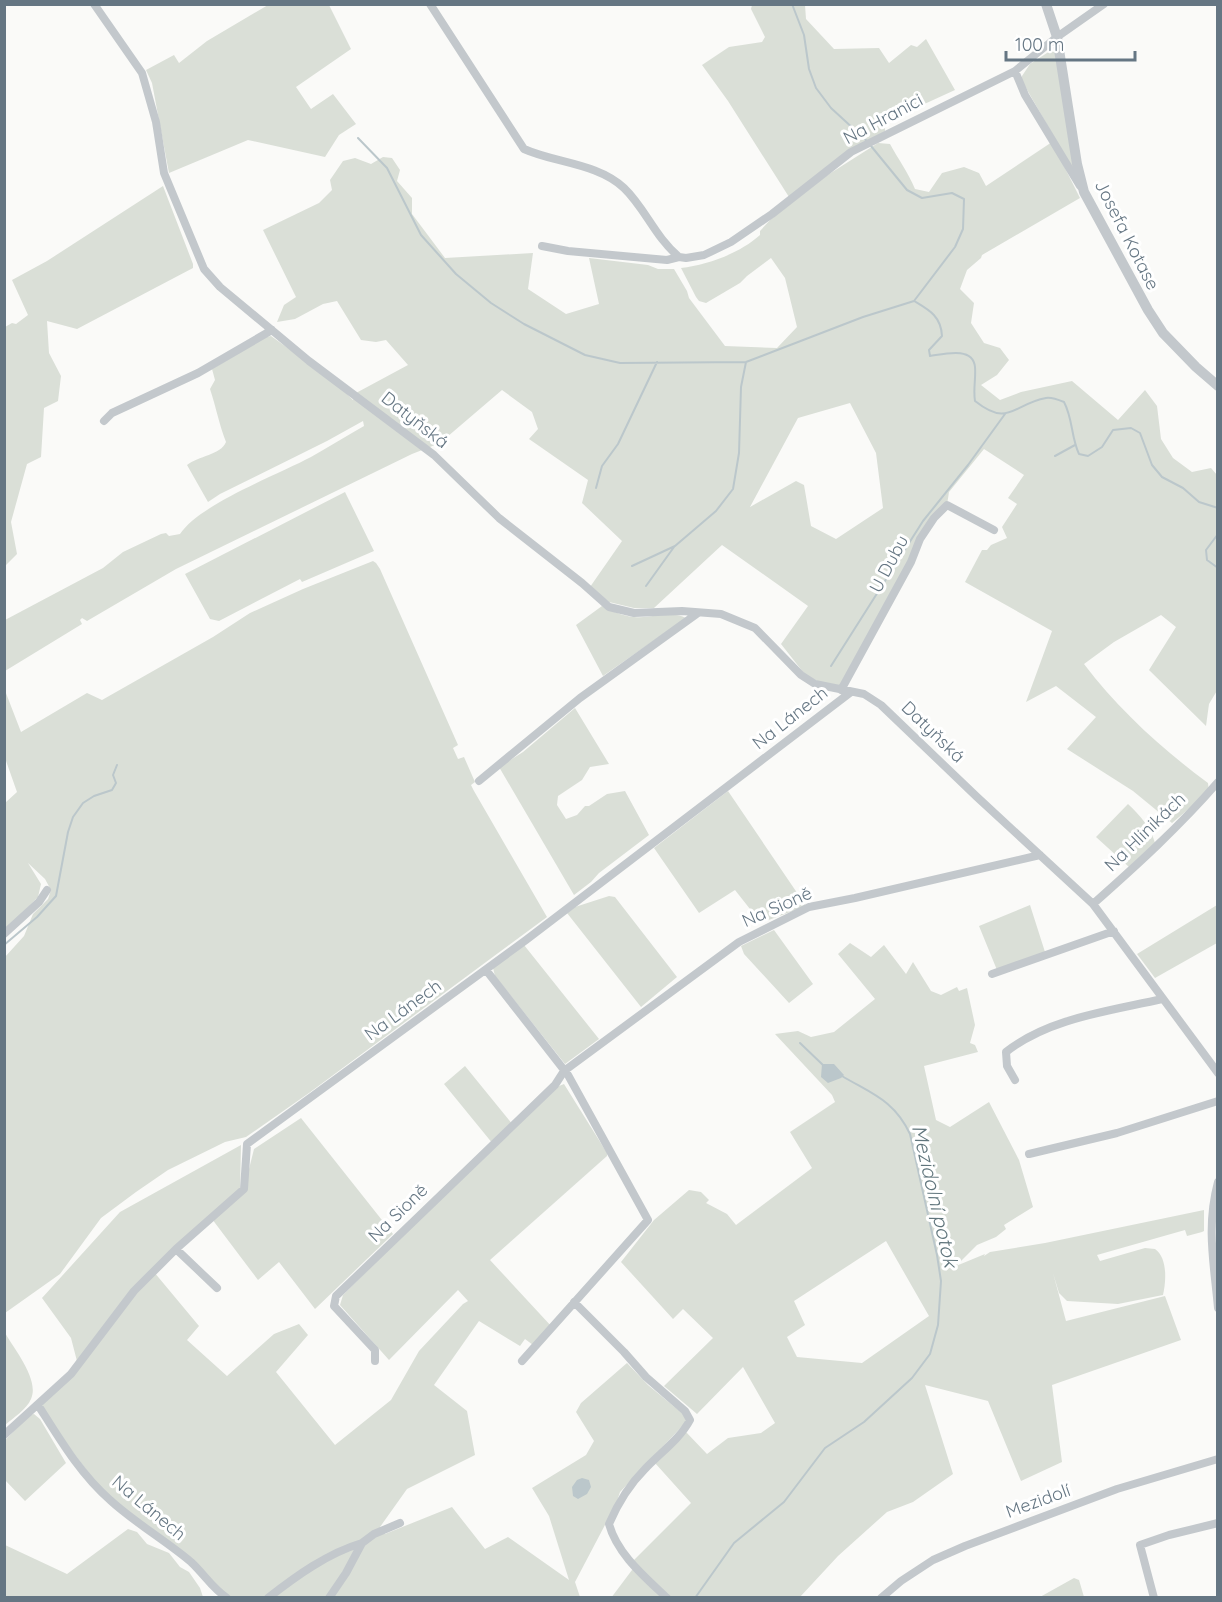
<svg xmlns="http://www.w3.org/2000/svg" width="1222" height="1602" viewBox="0 0 1222 1602" font-family="Quicksand,sans-serif">
<style>
.green{fill:#dadfd7;fill-rule:evenodd}
.water{fill:#bbc7cb}
.lines{fill:none;stroke-linecap:round;stroke-linejoin:round}
.stream{stroke:#bbc7cb;stroke-width:2}
.minor{stroke:#c3c8cc;stroke-width:8}
.tertiary{stroke:#c3c8cc;stroke-width:10}
.labels{text-anchor:middle;stroke-width:6;stroke-linejoin:round;paint-order:stroke}
.street-label{font-size:18px;fill:#657683;stroke:#fff}
.water-label{font-size:20px;font-style:italic;fill:#60757c;stroke:#fff}
</style>
<rect width="100%" height="100%" fill="#fafaf8"/>
<path class="green" d="M 268,5 L 329,5 L 351,49 L 296,87 L 311,109 L 333,94 L 356,124 L 339,135 L 325,157 L 248,140 L 169,173 L 152,83 L 146,70 L 174,55 L 179,63 L 207,41 Z
M 752,5 L 805,5 L 806,19 L 834,49 L 879,48 L 889,63 L 911,45 L 917,47 L 926,39 L 955,90 L 885,122 L 885,131 L 789,197 L 728,101 L 702,65 L 729,47 L 762,42 L 765,37 L 751,9 Z
M 1050,51 L 1055,52 L 1074,170 L 1069,163 L 1022,81 L 1022,76 L 1030,64 Z
M 1052,142 L 1080,198 L 982,255 L 981,258 L 967,270 L 960,289 L 974,303 L 971,323 L 984,343 L 1000,348 L 1009,360 L 997,375 L 981,385 L 1000,400 L 1021,392 L 1072,381 L 1118,420 L 1145,390 L 1157,406 L 1161,439 L 1173,458 L 1192,472 L 1211,468 L 1217,475 L 1218,689 L 1209,704 L 1206,726 L 1149,670 L 1176,627 L 1161,615 L 1114,642 L 1084,664 C 1119,710 1162,749 1208,783 L 1209,792 L 1172,823 L 1133,791 L 1067,749 L 1096,717 L 1056,686 L 1026,702 L 1052,631 L 965,582 L 982,550 L 987,550 L 991,545 L 1007,538 L 1002,527 L 1017,504 L 1008,498 L 1024,475 L 984,449 L 949,492 L 947,505 L 934,518 L 841,690 L 807,677 L 781,644 L 808,606 L 722,545 L 654,608 L 634,608 L 609,602 L 590,587 L 622,541 L 582,503 L 588,480 L 529,439 L 538,429 L 532,412 L 502,390 L 440,443 L 412,454 L 176,569 L 87,621 L 82,618 L 80,620 L 82,624 L 5,671 L 5,620 L 103,568 L 123,552 L 161,534 L 166,533 L 169,536 L 180,534 C 200,504 277,475 311,457 C 329,447 346,436 364,426 L 363,421 L 327,441 L 220,494 L 208,502 L 187,465 C 198,456 221,455 226,442 C 219,424 216,407 210,389 L 215,380 L 212,369 L 266,337 L 271,336 L 332,380 L 353,400 L 356,393 L 408,365 L 386,340 L 376,342 L 361,340 L 337,301 L 323,304 L 295,319 L 277,322 L 284,305 L 296,297 L 263,230 L 319,203 L 332,190 L 330,180 L 343,161 L 355,158 L 371,164 L 383,157 L 392,158 L 400,170 L 397,181 L 412,198 L 412,214 L 445,258 L 533,253 L 528,289 L 566,314 L 599,304 L 589,258 L 648,265 L 658,269 L 674,269 L 687,291 L 689,298 L 725,346 L 777,348 L 797,327 L 785,278 L 771,258 L 747,276 L 740,283 L 706,303 L 699,301 L 696,297 L 681,268 C 708,265 740,253 760,235 L 760,231 L 771,219 L 826,176 L 878,143 L 890,144 C 898,159 908,172 915,189 L 929,192 L 942,173 L 964,167 L 979,173 L 986,186 ZM 850,403 L 876,453 L 883,508 L 836,539 L 811,526 L 804,485 L 796,481 L 750,507 L 798,418 Z
M 163,186 L 193,264 L 193,268 L 77,329 L 47,321 L 49,353 L 61,376 L 58,401 L 44,408 L 41,457 L 27,464 L 11,522 L 17,554 L 5,566 L 5,327 L 12,323 L 16,324 L 28,315 L 12,280 L 47,261 Z
M 345,492 L 374,551 L 302,582 L 300,579 L 219,621 L 210,619 L 185,574 Z
M 373,561 L 376,563 L 380,569 L 458,745 L 453,748 L 458,759 L 464,757 L 475,782 L 471,785 L 474,791 L 547,917 L 309,1093 L 246,1137 L 225,1142 L 168,1170 L 136,1192 L 101,1218 L 60,1274 L 5,1313 L 5,957 L 24,936 L 33,914 L 48,899 L 51,890 L 45,879 L 28,863 L 41,884 L 38,897 L 5,931 L 5,803 L 17,792 L 5,758 L 4,688 L 21,732 L 87,693 L 102,700 L 213,637 L 250,613 L 303,589 Z
M 602,606 C 613,611 622,616 634,617 C 652,619 669,610 686,618 L 603,676 L 576,625 Z
M 575,708 L 609,764 L 590,767 L 582,780 L 558,796 L 557,805 L 566,819 L 577,815 L 585,806 L 589,806 L 607,794 L 625,791 L 649,835 L 599,873 L 591,882 L 574,895 L 499,767 L 523,752 Z
M 728,791 L 806,906 L 761,923 L 735,890 L 699,913 L 654,848 Z
M 1128,804 C 1140,815 1151,828 1155,843 L 1129,867 L 1096,837 Z
M 609,896 L 615,897 L 677,977 L 641,1007 L 567,913 L 575,907 Z
M 1030,905 L 1045,952 L 997,970 L 979,926 Z
M 1217,905 L 1217,943 L 1155,978 L 1137,954 Z
M 774,930 L 813,984 L 789,1003 L 744,954 L 741,946 Z
M 850,943 L 871,957 L 884,945 L 906,974 L 913,962 L 931,991 L 941,995 L 957,987 L 959,991 L 967,988 L 975,1025 L 970,1043 L 975,1045 L 978,1052 L 924,1066 L 936,1120 L 950,1127 L 989,1102 L 1019,1160 L 1033,1207 L 1004,1225 L 1006,1229 L 996,1237 L 977,1245 L 956,1266 L 985,1254 L 984,1256 L 990,1252 L 1045,1243 L 1204,1210 L 1204,1231 L 1202,1232 L 1187,1236 L 1185,1230 L 1097,1255 L 1100,1261 L 1145,1248 L 1155,1249 C 1168,1258 1166,1282 1163,1295 L 1118,1304 L 1067,1301 L 1059,1293 L 1053,1273 L 1066,1321 L 1165,1296 L 1181,1340 L 1052,1385 L 1062,1462 L 1021,1481 L 988,1401 L 925,1385 L 953,1474 L 913,1502 L 887,1512 L 838,1556 L 800,1597 L 611,1598 L 635,1566 L 632,1562 L 691,1503 L 655,1463 L 686,1432 L 707,1454 L 728,1438 L 761,1433 L 775,1423 L 743,1367 L 697,1414 L 664,1386 L 713,1338 L 683,1309 L 673,1319 L 621,1262 L 654,1220 L 689,1190 L 701,1192 L 709,1200 L 706,1203 L 727,1214 L 736,1225 L 812,1168 L 790,1132 L 835,1102 L 832,1095 L 775,1034 L 798,1031 L 811,1037 L 834,1032 L 875,999 L 838,954 ZM 886,1241 L 929,1316 L 862,1363 L 797,1357 L 787,1337 L 805,1325 L 794,1301 Z
M 524,945 L 599,1039 L 565,1064 L 495,976 L 493,968 Z
M 465,1066 L 513,1125 L 493,1144 L 444,1084 Z
M 564,1084 L 607,1153 L 607,1156 L 490,1260 L 552,1327 L 533,1345 L 525,1339 L 520,1346 L 479,1321 L 434,1385 L 467,1411 L 475,1455 L 407,1489 L 380,1527 L 385,1534 L 452,1507 L 485,1549 L 508,1537 L 569,1580 L 549,1516 L 532,1488 L 586,1455 L 594,1441 L 576,1412 L 581,1403 L 627,1363 L 648,1385 L 683,1414 L 687,1421 L 620,1492 L 616,1504 L 575,1582 L 580,1597 L 227,1598 L 191,1563 L 108,1499 L 38,1405 L 78,1365 L 71,1338 L 42,1298 L 120,1212 L 241,1145 L 240,1192 L 244,1189 L 254,1149 L 301,1118 L 393,1234 L 315,1309 L 279,1262 L 258,1280 L 212,1219 L 154,1272 L 199,1326 L 187,1340 L 227,1376 L 274,1334 L 299,1324 L 308,1335 L 276,1372 L 335,1445 L 391,1400 L 419,1351 L 463,1304 L 468,1301 L 458,1290 L 389,1360 L 340,1305 L 343,1295 L 453,1186 L 559,1086 Z
M 4,1331 C 13,1348 40,1379 31,1399 C 27,1409 13,1418 5,1425 Z
M 34,1414 L 40,1419 L 66,1463 L 25,1501 L 5,1480 L 5,1440 L 30,1415 Z
M 128,1529 L 137,1532 L 147,1544 L 169,1553 L 180,1567 L 189,1572 L 200,1588 L 203,1597 L 5,1597 L 5,1545 L 67,1574 Z
M 1074,1578 L 1079,1580 L 1084,1597 L 1040,1597 Z"/>
<path class="water" d="M 822,1064 L 834,1064 L 844,1075 L 841,1078 L 828,1083 L 821,1077 Z
M 582,1478 L 589,1480 L 591,1487 L 587,1494 L 578,1499 L 573,1496 L 572,1487 L 577,1480 Z"/>
<g class="lines">
<path class="stream" d="M 792,4 L 804,35 L 809,69 L 816,88 L 831,108 L 868,142
M 358,138 L 387,168 L 421,235 L 456,274 L 491,303 L 524,324 L 585,355 L 620,363 L 746,362 L 863,317 L 914,301
M 871,146 L 907,190 L 922,198 L 952,193 L 964,199 L 963,229 L 955,247 L 914,301 C 929,310 941,316 942,336 L 929,350 L 930,356 C 944,354 973,346 975,367 C 976,379 973,389 975,401 C 1009,428 1013,404 1046,398 C 1051,397 1059,400 1064,402 C 1073,419 1071,437 1079,454 L 1088,456 L 1102,447 L 1113,430 L 1131,428 L 1140,433 L 1152,465 L 1162,477 L 1183,488 L 1199,502 L 1218,508
M 1055,456 L 1075,445
M 596,488 L 602,466 L 618,444 L 657,362
M 1218,534 L 1206,550 L 1207,560 L 1218,568
M 632,566 L 675,546 L 716,511 L 733,489 L 739,453 L 741,387 L 746,362
M 646,586 L 674,547
M 831,666 L 923,521 L 968,465 L 1005,414
M 4,945 L 37,917 L 56,896 L 68,832 L 73,817 L 83,803 L 94,796 L 112,790 L 116,783 L 113,775 L 117,765
M 800,1043 L 824,1066
M 695,1598 L 734,1543 L 784,1502 L 825,1448 L 864,1422 L 912,1378 L 930,1354 L 938,1325 L 941,1281 L 937,1255 L 910,1134 C 894,1100 872,1094 842,1076"/>
<path class="minor" d="M 94,4 L 142,73 L 156,122 L 164,173 L 204,269 L 220,287 L 309,361 L 434,455 L 499,518 L 582,583 L 609,607 L 634,613 L 682,611 L 721,614 L 755,628 L 801,675 L 815,684 L 864,694 L 881,705 L 977,797 L 1093,904 L 1218,1073
M 430,4 L 524,149 C 555,163 597,163 624,188 C 645,208 655,237 679,257
M 1015,71 L 1025,95 L 1080,186
M 542,246 L 568,251 L 667,260 L 679,257 L 686,258 L 704,255 L 731,242 L 772,214 L 851,152 L 1015,71 L 1057,37 L 1104,4
M 104,421 L 112,413 L 198,373 L 272,330
M 841,690 L 911,562 L 920,539 L 934,518 L 947,505 L 994,530
M 479,781 L 580,698 L 698,613
M 1093,904 C 1136,866 1180,826 1218,782
M 4,934 L 39,902 L 47,890
M 486,970 L 568,1075 L 648,1220 L 522,1361
M 992,974 L 1114,931
M 1015,1080 L 1007,1066 L 1006,1052 C 1049,1018 1110,1011 1162,999
M 1029,1154 L 1117,1133 L 1218,1101
M 1218,1182 C 1206,1227 1214,1263 1218,1308
M 176,1249 L 217,1288
M 574,1302 L 624,1352 L 646,1377 L 685,1411 L 690,1420 C 680,1439 660,1453 645,1469 C 629,1485 618,1503 609,1524 C 617,1554 645,1577 667,1598
M 375,1361 L 375,1350 L 334,1306 L 336,1296 L 555,1085 L 564,1071 L 739,942 L 809,907 L 855,898 L 1040,855
M 38,1405 C 59,1438 80,1474 110,1500 C 135,1523 165,1540 191,1562 C 204,1574 212,1588 227,1598
M 4,1435 L 71,1374 L 134,1291 L 176,1249 L 244,1189 L 247,1144 L 526,940 L 851,692
M 268,1598 C 296,1576 328,1553 362,1543
M 329,1598 L 346,1573 L 362,1543 L 374,1534 L 400,1523
M 881,1598 L 901,1581 L 933,1560 L 965,1546 L 1117,1489 L 1218,1459
M 1154,1598 L 1140,1545 L 1169,1535 L 1218,1523"/>
<path class="tertiary" d="M 1046,4 L 1057,37 L 1077,164 L 1084,192 L 1148,310 L 1163,333 L 1196,367 L 1218,386"/>
</g>
<g class="labels">
<g class="street-label">
<text transform="translate(883 119) rotate(-28)" y="6">Na Hranici</text>
<text transform="translate(1127 235) rotate(63)" y="6">Josefa Kotase</text>
<text transform="translate(415 420) rotate(38)" y="6">Datyňská</text>
<text transform="translate(889 564) rotate(-62)" y="6">U Dubu</text>
<text transform="translate(790 718) rotate(-38)" y="6">Na Lánech</text>
<text transform="translate(933 732) rotate(44)" y="6">Datyňská</text>
<text transform="translate(1145 832) rotate(-44)" y="6">Na Hlinikách</text>
<text transform="translate(777 907) rotate(-24)" y="6">Na Sioně</text>
<text transform="translate(403 1010) rotate(-36)" y="6">Na Lánech</text>
<text transform="translate(398 1213) rotate(-44)" y="6">Na Sioně</text>
<text transform="translate(1038 1501) rotate(-20)" y="6">Mezidolí</text>
<text transform="translate(149 1508) rotate(40)" y="6">Na Lánech</text>
</g>
<g class="water-label">
<text transform="translate(935 1196) rotate(77)" y="7">Mezidolní potok</text>
</g>
</g>
<rect width="1222" height="1602" fill="none" stroke="#657683" stroke-width="12"/>
<path d="M1006 51v9h129v-9" fill="none" stroke="#657683" stroke-width="3"/>
<text x="1015" y="51" font-size="18" fill="#657683" stroke="#ffffff" stroke-width="4.5" paint-order="stroke">100 m</text>
</svg>
